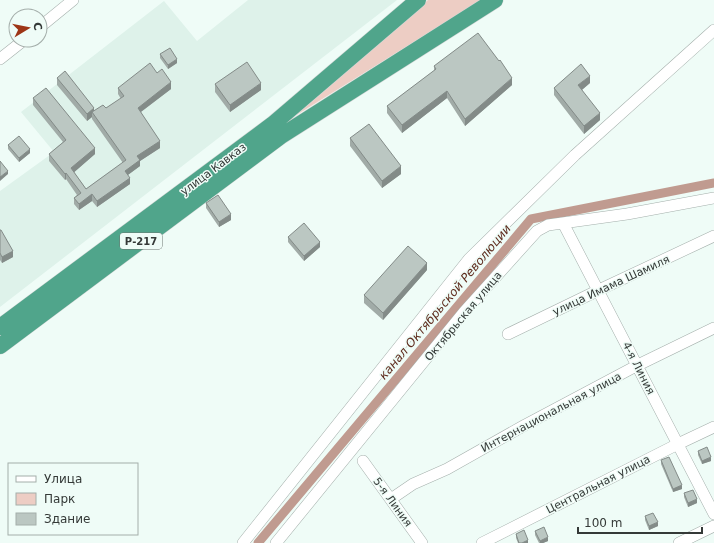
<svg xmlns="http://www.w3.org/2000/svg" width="714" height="543" viewBox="0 0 714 543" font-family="'DejaVu Sans',sans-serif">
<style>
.built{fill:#def2ea}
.green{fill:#edcdc4}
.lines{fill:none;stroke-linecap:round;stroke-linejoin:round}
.canal{stroke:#c09b90;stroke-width:9}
.minor-casing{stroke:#a4afab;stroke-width:12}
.highway-casing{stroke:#d6d7d7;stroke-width:17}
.minor{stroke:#fff;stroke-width:11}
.highway{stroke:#50a58b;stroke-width:16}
.wall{fill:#a1aba7}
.shaded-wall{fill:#838b88}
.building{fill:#bbc7c2;stroke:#838b88}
.labels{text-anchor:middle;stroke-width:3;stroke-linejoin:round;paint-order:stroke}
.shield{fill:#effcf7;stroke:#6c7471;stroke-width:1}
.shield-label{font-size:10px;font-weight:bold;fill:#343937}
.street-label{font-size:11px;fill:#343937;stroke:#effcf7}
.water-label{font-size:12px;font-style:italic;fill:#5e2b1d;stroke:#effcf7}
</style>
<rect width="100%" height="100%" fill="#effcf7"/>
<path class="built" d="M 248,0 L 397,0 L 0,307 L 0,191 L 54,152 L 21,112 L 164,1 L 197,41 Z"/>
<path class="green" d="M 428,0 L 481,0 L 295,116 Z"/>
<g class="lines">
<path class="canal" d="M 258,543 L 531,219 L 714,183"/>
<g class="minor-casing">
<path id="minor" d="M 40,27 L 73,0
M 0,59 L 24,40
M 563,223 L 714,514
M 508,334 L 599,290 L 714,236
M 363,461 L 422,543
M 391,499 L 413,484 L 447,469 L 525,425 L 638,365 L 714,328
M 243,543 L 469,259 L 575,155 L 714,30
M 276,543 L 464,312 L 537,231 L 548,225 L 627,214 L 714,198
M 482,543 L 678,444 L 714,427
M 679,543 L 714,526"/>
</g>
<g class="highway-casing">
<path id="highway" d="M 0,327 L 273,124 L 418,0
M 0,346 L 281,136 L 495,0"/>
</g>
<use href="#minor" class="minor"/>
<use href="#highway" class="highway"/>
</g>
<path class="wall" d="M 160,54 L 177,63 L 168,69 L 160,58 Z
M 434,66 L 512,85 L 465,126 L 447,98 L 402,133 L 387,113 L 387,106 L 434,71 Z
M 157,73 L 171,89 L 141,112 L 160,148 L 140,161 L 140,166 L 128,175 L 130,184 L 97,207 L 92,201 L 79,210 L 74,204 L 74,198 L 77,195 L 66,179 L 65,180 L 49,161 L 49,154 L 63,142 L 33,105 L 33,98 L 95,154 L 74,172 L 86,189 L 123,163 L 92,119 L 92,117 L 87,121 L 57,85 L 57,78 L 94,111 L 106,108 L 121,99 L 118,94 L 118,88 Z
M 590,83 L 582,90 L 600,120 L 584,134 L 554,95 L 554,88 Z
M 215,84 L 261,90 L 230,112 L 215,92 Z
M 350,138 L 401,174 L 382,188 L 350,146 Z
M 8,145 L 30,153 L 19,162 L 8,149 Z
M 206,203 L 231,220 L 219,227 L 206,208 Z
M 0,230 L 13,257 L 2,263 L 0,260 Z
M 288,237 L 320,247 L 304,261 L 288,242 Z
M 427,270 L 383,320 L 364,303 L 364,295 Z
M 698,451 L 711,461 L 702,464 L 698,455 Z
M 661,460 L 682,489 L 673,492 L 661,464 Z
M 684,493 L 697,503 L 688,507 L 684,497 Z
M 645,516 L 658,526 L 649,530 L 645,520 Z
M 535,531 L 548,541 L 543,543 L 539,543 L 535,535 Z
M 516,534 L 528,543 L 518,543 L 516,538 Z"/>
<path class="shaded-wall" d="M 177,59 L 177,63 L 168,69 L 168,65 Z
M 590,76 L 590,83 L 578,93 L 578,85 Z
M 512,78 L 512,85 L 465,126 L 465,119 Z
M 171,82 L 171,89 L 138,114 L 138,108 Z
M 261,83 L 261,90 L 230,112 L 230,105 Z
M 447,91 L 447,98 L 402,133 L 402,125 Z
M 94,108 L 94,115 L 92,112 L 92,117 L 87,121 L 87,114 Z
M 600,113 L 600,120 L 584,134 L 584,126 Z
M 160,141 L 160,148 L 140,161 L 140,166 L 125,177 L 125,171 L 137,156 Z
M 95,148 L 95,154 L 71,175 L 71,168 Z
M 30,149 L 30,153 L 19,162 L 19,158 Z
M 401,166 L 401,174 L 382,188 L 382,181 Z
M 8,171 L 8,174 L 0,181 L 0,177 Z
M 66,173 L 66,179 L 65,180 L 65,174 Z
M 130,178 L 130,184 L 97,207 L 97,201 Z
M 92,194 L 92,201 L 79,210 L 79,204 Z
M 231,214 L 231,220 L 219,227 L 219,222 Z
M 320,242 L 320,247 L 304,261 L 304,256 Z
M 13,251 L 13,257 L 2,263 L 2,257 Z
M 427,263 L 427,270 L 383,320 L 383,313 Z
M 711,457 L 711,461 L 702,464 L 702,461 Z
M 682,485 L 682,489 L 673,492 L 673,489 Z
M 697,499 L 697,503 L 688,507 L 688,503 Z
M 658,522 L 658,526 L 649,530 L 649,526 Z
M 548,537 L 548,541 L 543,543 L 540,543 L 540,541 Z
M 528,540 L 528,543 L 522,543 Z"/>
<path class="building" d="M 478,33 L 499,61 L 500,60 L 512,78 L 465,119 L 447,91 L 402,125 L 387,106 L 436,69 L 434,66 Z
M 170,48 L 177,59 L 168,65 L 160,54 Z
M 247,62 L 261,83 L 230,105 L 215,84 Z
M 150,63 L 157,73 L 162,69 L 171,82 L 138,108 L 160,141 L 137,156 L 140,160 L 125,171 L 130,178 L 97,201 L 92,194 L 79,204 L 74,198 L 81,193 L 66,173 L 65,174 L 49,154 L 66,140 L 33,98 L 46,88 L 95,148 L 71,168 L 86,189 L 126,160 L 92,112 L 103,105 L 106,108 L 124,96 L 118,88 Z
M 581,64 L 590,76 L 578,85 L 600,113 L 584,126 L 554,88 Z
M 65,71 L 94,108 L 87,114 L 57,78 Z
M 369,124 L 401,166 L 382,181 L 350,138 Z
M 19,136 L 30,149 L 19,158 L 8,145 Z
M 0,161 L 8,171 L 0,177 Z
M 218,195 L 231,214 L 219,222 L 206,203 Z
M 304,223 L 320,242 L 304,256 L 288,237 Z
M 0,230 L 1,230 L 13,251 L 2,257 L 0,253 Z
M 408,246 L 427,263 L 383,313 L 364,295 Z
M 707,447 L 711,457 L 702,461 L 698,451 Z
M 669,457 L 682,485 L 673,489 L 661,460 Z
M 693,490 L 697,499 L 688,503 L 684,493 Z
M 653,513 L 658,522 L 649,526 L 645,516 Z
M 544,527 L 548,537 L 540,541 L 535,531 Z
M 524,530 L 528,540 L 522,543 L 519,543 L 516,534 Z"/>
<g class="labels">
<rect class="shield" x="120" y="233" width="42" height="16" rx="3"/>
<g class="shield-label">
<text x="141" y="245">Р-217</text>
</g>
<g class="street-label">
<text transform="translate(213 169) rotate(-37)" y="4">улица Кавказ</text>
<text transform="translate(611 285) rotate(-25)" y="4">улица Имама Шамиля</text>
<text transform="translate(463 316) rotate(-50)" y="4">Октябрьская улица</text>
<text transform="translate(639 368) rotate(63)" y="4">4-я Линия</text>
<text transform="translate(551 412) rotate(-28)" y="4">Интернациональная улица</text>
<text transform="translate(598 484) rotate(-27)" y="4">Центральная улица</text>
<text transform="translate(393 502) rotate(54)" y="4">5-я Линия</text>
</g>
<g class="water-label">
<text transform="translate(445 302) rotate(-50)" y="4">канал Октябрьской Революции</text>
</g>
</g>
<rect x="8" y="463" width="130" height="72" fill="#effcf7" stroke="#a4aeaa"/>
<rect x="16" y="476" width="20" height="6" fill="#ffffff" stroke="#a4aeaa"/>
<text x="44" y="483" font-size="12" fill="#343937">Улица</text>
<rect x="16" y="493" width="20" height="12" fill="#edcdc4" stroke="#a4aeaa"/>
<text x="44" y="503" font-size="12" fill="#343937">Парк</text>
<rect x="16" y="513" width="20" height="12" fill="#bbc7c2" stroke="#a4aeaa"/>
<text x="44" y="523" font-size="12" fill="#343937">Здание</text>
<g transform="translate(28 28) rotate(80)"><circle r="19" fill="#effcf7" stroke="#a4aeaa"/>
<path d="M0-3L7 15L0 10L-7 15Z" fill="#9d3516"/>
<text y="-6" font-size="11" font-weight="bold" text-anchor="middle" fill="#343937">С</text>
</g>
<path d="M578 527v6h124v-6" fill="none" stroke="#343937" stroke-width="2"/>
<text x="584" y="527" font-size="12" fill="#343937" stroke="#effcf7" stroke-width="3" paint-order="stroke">100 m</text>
</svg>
